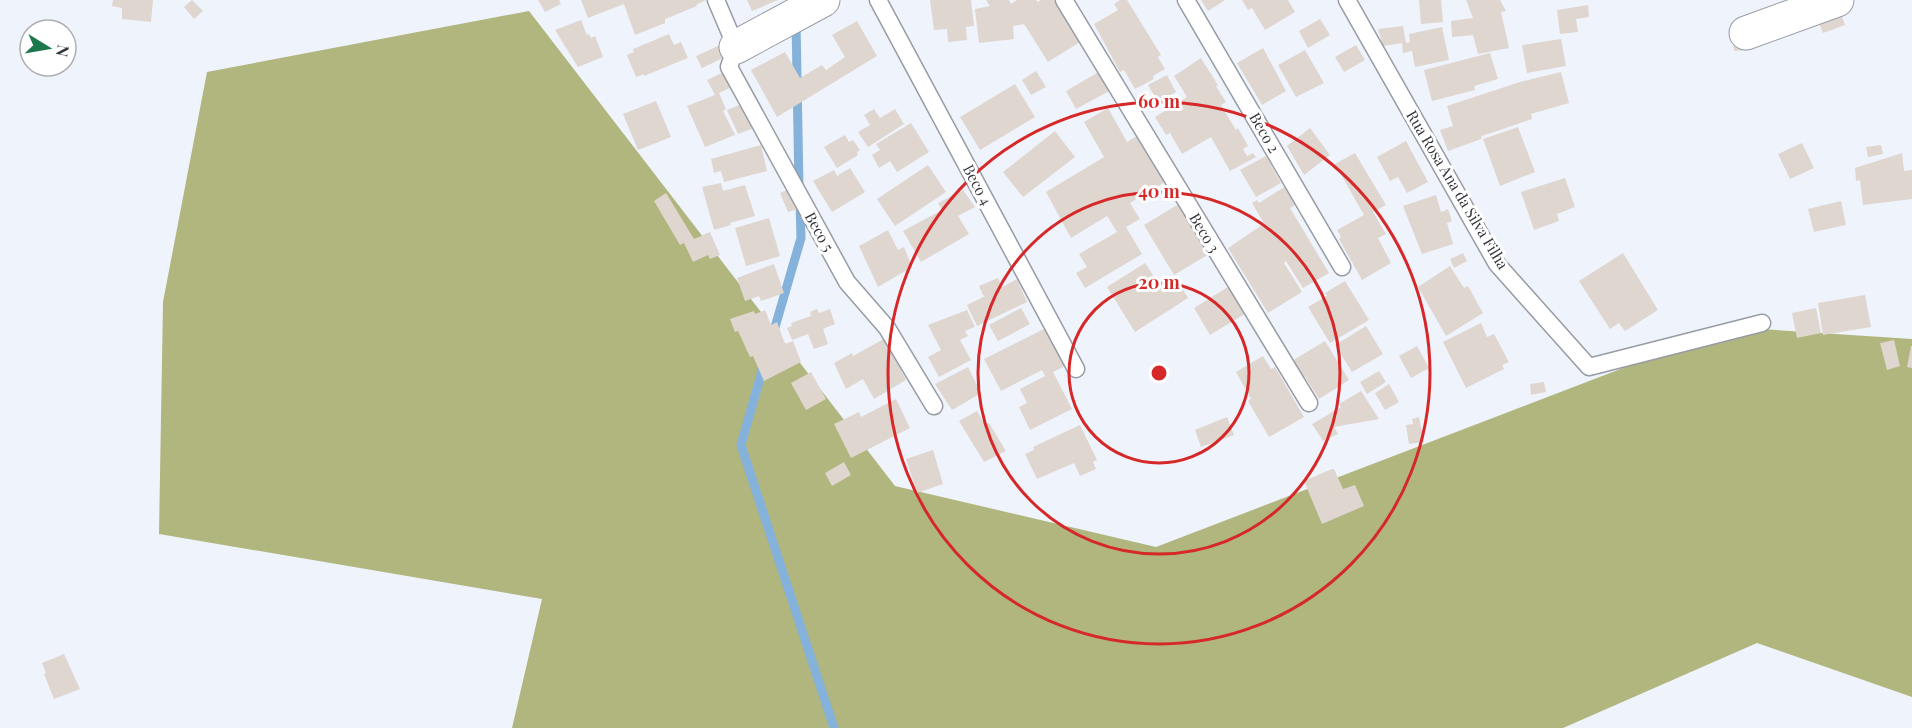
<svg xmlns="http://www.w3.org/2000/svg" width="1912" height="728" viewBox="0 0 1912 728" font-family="'Playfair Display',serif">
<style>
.forest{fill:#b0b67e}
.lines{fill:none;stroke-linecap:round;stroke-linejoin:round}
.stream{stroke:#85b2db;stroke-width:9}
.building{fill:#dfd6d0}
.service-casing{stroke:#979ca4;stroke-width:19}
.minor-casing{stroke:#979ca4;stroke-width:35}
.service{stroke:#fff;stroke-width:16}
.minor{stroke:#fff;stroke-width:33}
.ring{fill:none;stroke:#d62828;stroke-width:3}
.labels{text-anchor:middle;stroke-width:6;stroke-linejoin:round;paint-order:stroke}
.street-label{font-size:15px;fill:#333539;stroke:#fff}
.centre{fill:#d62828;stroke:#fff;stroke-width:3}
.ring-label{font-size:18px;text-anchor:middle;font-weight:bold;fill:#d62828;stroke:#fff;stroke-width:6;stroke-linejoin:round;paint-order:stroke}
</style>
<rect width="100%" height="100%" fill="#eff3fc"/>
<path class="forest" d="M 529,11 L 895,486 L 1156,547 L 1730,327 L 1912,339 L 1912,697 L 1757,643 L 1563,728 L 512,728 L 542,599 L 159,534 L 163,302 L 207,72 Z"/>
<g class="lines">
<path class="stream" d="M 796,21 L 799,188
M 773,334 L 801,238 L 800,201
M 764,364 L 741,445 L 834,728"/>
</g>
<path class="building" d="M 113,0 L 153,0 L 151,22 L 122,19 L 122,8 L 112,6 Z
M 192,0 L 203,11 L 194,19 L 184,7 Z
M 538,0 L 559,0 L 561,4 L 545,12 Z
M 581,0 L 706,0 L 696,5 L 697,6 L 665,19 L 665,23 L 635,35 L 624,4 L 588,18 Z
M 747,0 L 778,0 L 752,11 Z
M 930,0 L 971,0 L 974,26 L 966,27 L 967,40 L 948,42 L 947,29 L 934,30 Z
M 986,0 L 1009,0 L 1011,4 L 1017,0 L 1036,0 L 1038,2 L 1041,0 L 1054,0 L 1080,42 L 1048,62 L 1024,24 L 1013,26 L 1014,39 L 979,43 L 975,9 L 990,6 Z
M 1120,0 L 1127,0 L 1161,55 L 1158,57 L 1165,69 L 1153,76 L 1154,79 L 1135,89 L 1124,70 L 1120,72 L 1094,24 L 1118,10 L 1114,4 Z
M 1201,0 L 1225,0 L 1208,11 Z
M 1242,0 L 1288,0 L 1295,12 L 1265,30 L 1252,8 L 1248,10 Z
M 1419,0 L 1441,0 L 1443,22 L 1421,24 Z
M 1466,0 L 1500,0 L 1506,11 L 1501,12 L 1509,48 L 1478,54 L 1473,35 L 1452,37 L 1451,21 L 1473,18 Z
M 1588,5 L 1589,17 L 1576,19 L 1578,32 L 1560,34 L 1557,10 Z
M 1840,12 L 1845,25 L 1823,33 L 1818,20 Z
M 1320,19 L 1330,35 L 1308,48 L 1299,31 Z
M 581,20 L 587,35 L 589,34 L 591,38 L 595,36 L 603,57 L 578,67 L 555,30 Z
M 857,21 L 877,56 L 777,117 L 751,70 L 785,52 L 800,78 L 822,65 L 826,70 L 845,57 L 832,35 Z
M 1403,26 L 1406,43 L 1410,42 L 1409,34 L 1442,27 L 1449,60 L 1415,67 L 1412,51 L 1403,53 L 1402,43 L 1383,46 L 1378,29 Z
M 669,34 L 674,45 L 681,42 L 688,58 L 644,76 L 644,74 L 636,77 L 627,55 L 634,52 L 633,49 Z
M 1748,35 L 1749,50 L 1734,51 L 1733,36 Z
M 1561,39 L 1566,66 L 1527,73 L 1522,45 Z
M 720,45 L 725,57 L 702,68 L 696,56 Z
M 1356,45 L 1365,60 L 1344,72 L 1335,57 Z
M 1263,48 L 1286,91 L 1262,105 L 1237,63 Z
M 1305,50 L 1324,83 L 1296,97 L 1278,65 Z
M 1490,53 L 1498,79 L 1474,86 L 1475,90 L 1432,101 L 1424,70 Z
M 1201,58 L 1218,85 L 1216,86 L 1226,102 L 1221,105 L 1236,130 L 1238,128 L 1248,146 L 1243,149 L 1247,156 L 1253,153 L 1256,157 L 1230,171 L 1211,137 L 1182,154 L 1170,133 L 1166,135 L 1155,117 L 1187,97 L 1174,76 Z
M 1102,70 L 1113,89 L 1076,109 L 1066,91 Z
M 1036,71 L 1046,87 L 1031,95 L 1022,80 Z
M 724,72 L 732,87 L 719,93 L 726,109 L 723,111 L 735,135 L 705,147 L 687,106 L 715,95 L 707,80 Z
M 1561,72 L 1569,103 L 1531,114 L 1532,119 L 1482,136 L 1481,139 L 1448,151 L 1440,130 L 1453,126 L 1447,106 L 1520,82 Z
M 1167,75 L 1176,92 L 1158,102 L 1148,85 Z
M 1015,84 L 1035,117 L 980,150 L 960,117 Z
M 656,101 L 671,137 L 638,150 L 623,114 Z
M 745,103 L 757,127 L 738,134 L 727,110 Z
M 1108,108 L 1127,142 L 1137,136 L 1165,182 L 1130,203 L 1140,219 L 1126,227 L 1142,254 L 1085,288 L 1076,273 L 1087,267 L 1079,254 L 1117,232 L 1107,216 L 1071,238 L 1046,192 L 1104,157 L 1084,122 Z
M 874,109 L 880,118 L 895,109 L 904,124 L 868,147 L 858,132 L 870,125 L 864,115 Z
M 911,123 L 929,152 L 897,172 L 890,161 L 879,168 L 872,155 L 880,150 L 876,144 Z
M 1518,127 L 1535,172 L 1500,186 L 1483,139 Z
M 1310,128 L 1330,155 L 1304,175 L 1287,146 Z
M 1055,131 L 1075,157 L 1023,197 L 1003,172 Z
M 845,135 L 849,142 L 853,140 L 860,150 L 857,152 L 858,155 L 837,168 L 824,147 Z
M 1406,141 L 1428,182 L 1407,193 L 1398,177 L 1390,181 L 1377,157 Z
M 1802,143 L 1814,168 L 1790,179 L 1778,154 Z
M 761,145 L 767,171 L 724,182 L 721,171 L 714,173 L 711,159 Z
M 1881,145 L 1883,154 L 1868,157 L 1866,147 Z
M 1355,153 L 1386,205 L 1373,212 L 1386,234 L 1378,238 L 1391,263 L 1362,280 L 1339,239 L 1341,237 L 1337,230 L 1364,215 L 1335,164 Z
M 1902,153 L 1904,171 L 1912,170 L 1912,199 L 1863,205 L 1860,180 L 1856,181 L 1855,168 Z
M 1266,156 L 1281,183 L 1256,197 L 1240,170 Z
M 928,165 L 946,192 L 895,226 L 877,199 Z
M 850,168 L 865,192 L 832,212 L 813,181 L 834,170 L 837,176 Z
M 1565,178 L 1575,207 L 1557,214 L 1559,221 L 1534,230 L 1521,192 Z
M 721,183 L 723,191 L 745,185 L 755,216 L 730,223 L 731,225 L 714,230 L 702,187 Z
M 1286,186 L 1297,204 L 1290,208 L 1329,273 L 1303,288 L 1286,261 L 1284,263 L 1302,292 L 1268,313 L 1228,248 L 1262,225 L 1264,228 L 1266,227 L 1252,203 L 1257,200 L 1259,203 Z
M 793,188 L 802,208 L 788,212 L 780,193 Z
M 963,190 L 975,207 L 958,216 L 969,234 L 921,262 L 903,231 L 942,210 L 938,203 Z
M 666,193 L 694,239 L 710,232 L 720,255 L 710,259 L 708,255 L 693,262 L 684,243 L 680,245 L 654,201 Z
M 1436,195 L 1441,212 L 1448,209 L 1452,221 L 1447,223 L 1453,244 L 1422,254 L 1403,206 Z
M 1841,201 L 1846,225 L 1814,232 L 1808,209 Z
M 1182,202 L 1191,224 L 1209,254 L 1174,275 L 1144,225 Z
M 769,218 L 780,256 L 746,266 L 735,228 Z
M 888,230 L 898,250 L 904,247 L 912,267 L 878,287 L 859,246 Z
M 1463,253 L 1467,261 L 1454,268 L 1450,259 Z
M 1623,253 L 1658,310 L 1625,331 L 1619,323 L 1610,329 L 1579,281 Z
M 1145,263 L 1160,286 L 1175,277 L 1188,298 L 1135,332 L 1107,287 Z
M 774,264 L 784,293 L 761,301 L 759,296 L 745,301 L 737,278 Z
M 1450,266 L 1464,288 L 1468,286 L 1483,313 L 1446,336 L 1418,287 Z
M 998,278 L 1002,287 L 1017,279 L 1027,302 L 977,326 L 967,305 L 985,296 L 983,295 L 979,286 Z
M 1345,281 L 1369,320 L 1330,343 L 1308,307 L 1327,296 L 1325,293 Z
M 1231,285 L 1248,312 L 1210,335 L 1194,308 Z
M 1865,295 L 1871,327 L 1823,335 L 1818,303 Z
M 1021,308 L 1030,324 L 998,341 L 989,325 Z
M 1816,308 L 1821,333 L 1797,338 L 1792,313 Z
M 817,309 L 819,313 L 830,309 L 835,324 L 823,329 L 828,344 L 814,349 L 808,334 L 792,340 L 787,328 L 792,326 L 791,323 L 811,316 L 810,312 Z
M 765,310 L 771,325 L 777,322 L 785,344 L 793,341 L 801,362 L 764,381 L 753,356 L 750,357 L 738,331 L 735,332 L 730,319 L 754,311 L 755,314 Z
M 967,310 L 975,327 L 965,331 L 968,336 L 960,340 L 971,360 L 939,377 L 928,357 L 941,350 L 928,325 Z
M 1481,323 L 1487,337 L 1494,334 L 1509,362 L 1502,365 L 1504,369 L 1466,388 L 1443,342 Z
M 1366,326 L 1383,354 L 1352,372 L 1335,345 Z
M 1048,327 L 1069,364 L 1053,372 L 1072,409 L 1030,430 L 1019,407 L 1027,403 L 1020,389 L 1045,376 L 1042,370 L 1001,391 L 984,359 Z
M 889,336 L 904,369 L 901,370 L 906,380 L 874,399 L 863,379 L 846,389 L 834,363 L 852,353 L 853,356 Z
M 1894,340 L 1900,366 L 1887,370 L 1880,343 Z
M 1325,341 L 1349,380 L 1319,399 L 1305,377 L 1302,378 L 1292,361 Z
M 1417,346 L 1429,368 L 1411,378 L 1399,356 Z
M 1911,346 L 1912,346 L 1912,368 L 1907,367 Z
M 1263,356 L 1271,369 L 1275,367 L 1304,417 L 1269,437 L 1248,401 L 1251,399 L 1236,372 Z
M 968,367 L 981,393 L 952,410 L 935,384 Z
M 1379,371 L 1386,382 L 1367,394 L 1360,382 Z
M 811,372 L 826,399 L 806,410 L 791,383 Z
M 1544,382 L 1546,392 L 1531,395 L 1530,384 Z
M 1389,384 L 1399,402 L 1385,410 L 1375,393 Z
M 1361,391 L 1379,419 L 1334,427 L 1338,434 L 1323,441 L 1312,424 L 1341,407 L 1339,404 Z
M 896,399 L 910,428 L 851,458 L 834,424 L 859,412 L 861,417 Z
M 977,411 L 985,425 L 989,423 L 1006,451 L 984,462 L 959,421 Z
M 1227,417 L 1234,435 L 1201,447 L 1195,430 Z
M 1419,417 L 1424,442 L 1409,444 L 1406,425 L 1413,424 L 1412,419 Z
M 1080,425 L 1097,460 L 1093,462 L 1096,469 L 1080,476 L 1074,463 L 1037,479 L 1025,454 L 1034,450 L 1033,447 Z
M 933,450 L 943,484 L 917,493 L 906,459 Z
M 844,462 L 851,475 L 832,486 L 825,473 Z
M 1332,469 L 1334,469 L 1343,489 L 1355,485 L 1364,506 L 1322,524 L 1304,481 Z
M 64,654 L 80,689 L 54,699 L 44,674 L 46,673 L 42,663 Z"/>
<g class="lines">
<g class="service-casing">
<path id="service" d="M 716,0 L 736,47 L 729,67 L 847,282 L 887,328 L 934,406
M 878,0 L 1076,369
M 1064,0 L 1309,403
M 1186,0 L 1342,267
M 1347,0 L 1497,264 L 1589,367 L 1762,323"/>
</g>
<g class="minor-casing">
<path id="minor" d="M 1746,33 L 1837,0
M 736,47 L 823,0"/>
</g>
<use href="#service" class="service"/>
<use href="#minor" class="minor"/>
</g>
<g class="ring">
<circle cx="1159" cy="373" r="90"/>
<circle cx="1159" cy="373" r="181"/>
<circle cx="1159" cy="373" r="271"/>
</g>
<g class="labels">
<g class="street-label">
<text transform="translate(1264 133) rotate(60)" y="5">Beco 2</text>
<text transform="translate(977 185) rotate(62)" y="5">Beco 4</text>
<text transform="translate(1457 190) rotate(59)" y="5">Rua Rosa Ana da Silva Filha</text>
<text transform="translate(819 232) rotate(61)" y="5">Beco 5</text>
<text transform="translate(1204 233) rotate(59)" y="5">Beco 3</text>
</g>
</g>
<circle cx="1159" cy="373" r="9" class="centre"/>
<g class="ring-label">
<text x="1159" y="108">60 m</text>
<text x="1159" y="198">40 m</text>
<text x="1159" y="289">20 m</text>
</g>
<g transform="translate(48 48) rotate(101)"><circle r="28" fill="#ffffff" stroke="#adaeb0" stroke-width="1.5"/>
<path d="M0-4.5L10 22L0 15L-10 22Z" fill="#1b774c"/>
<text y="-9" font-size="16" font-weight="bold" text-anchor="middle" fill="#333539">N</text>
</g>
</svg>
